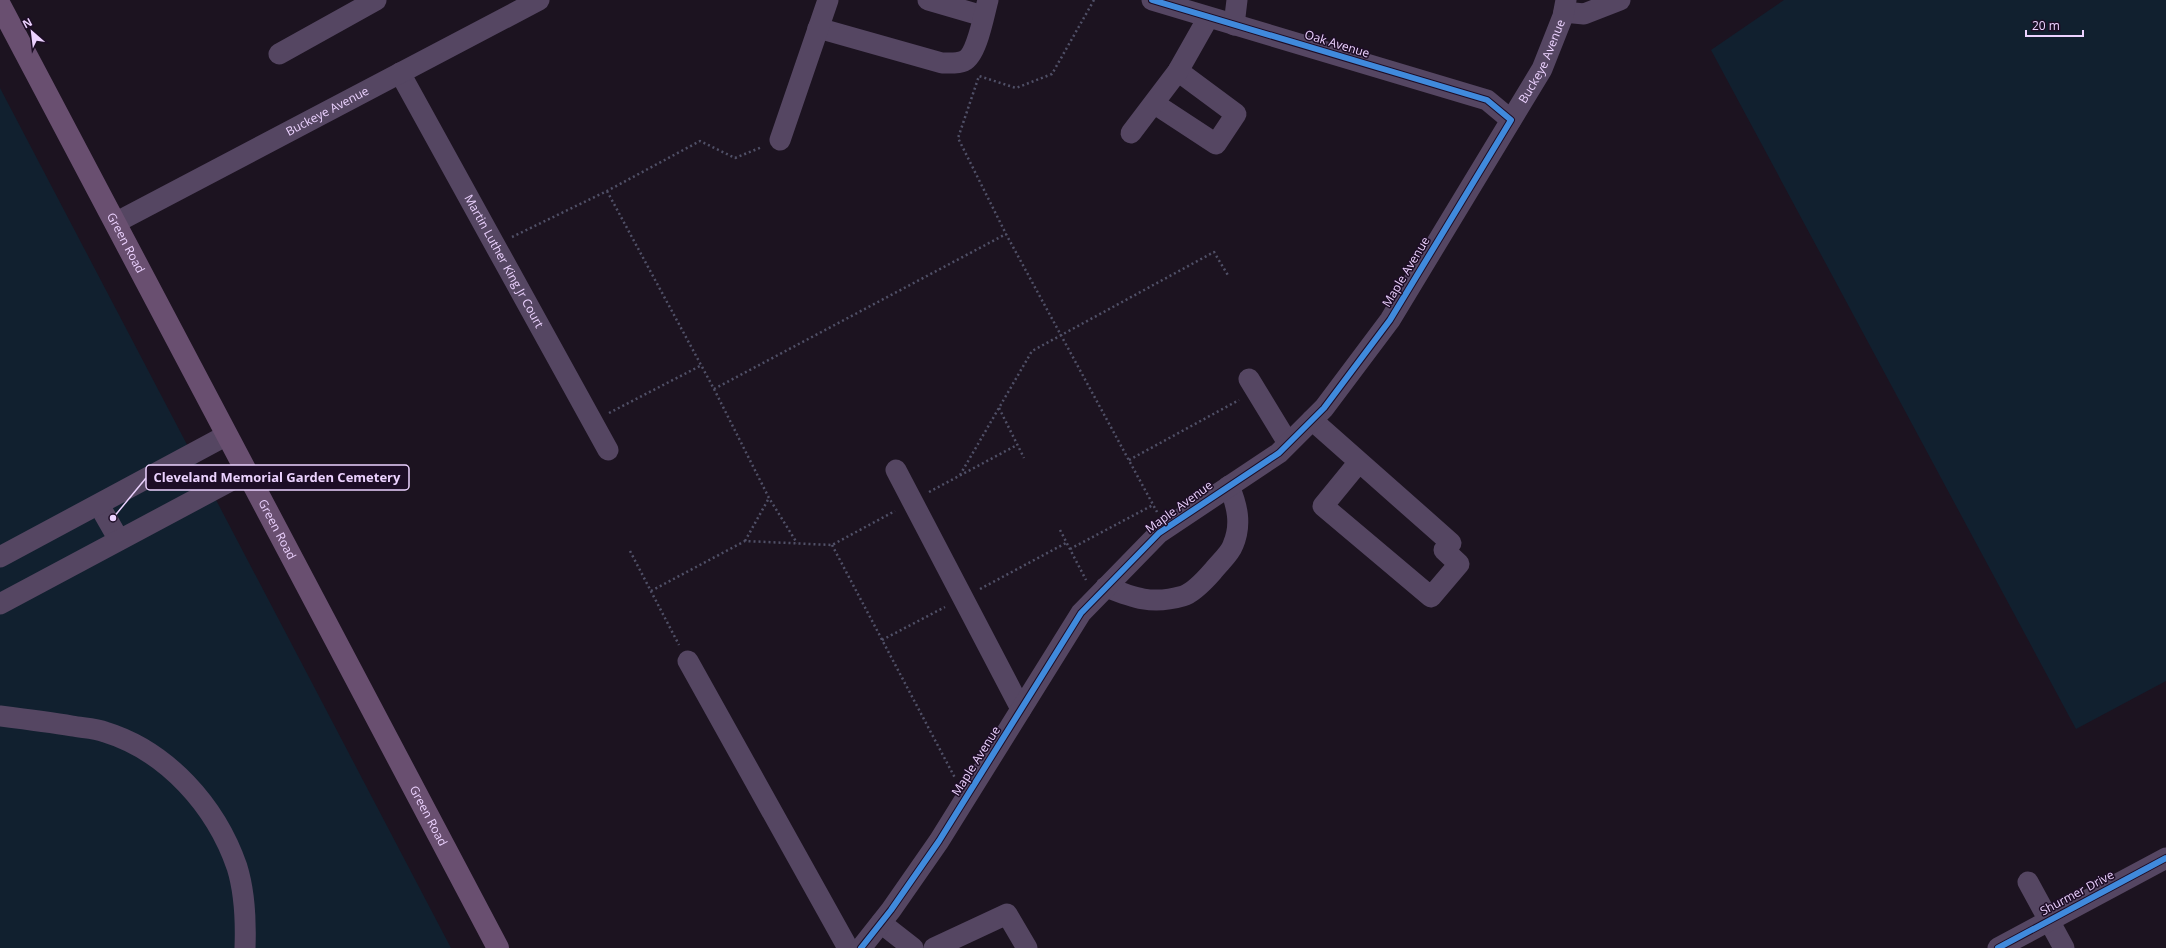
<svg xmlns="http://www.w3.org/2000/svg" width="2166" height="948" viewBox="0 0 2166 948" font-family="'Open Sans',sans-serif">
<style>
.green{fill:#11202f}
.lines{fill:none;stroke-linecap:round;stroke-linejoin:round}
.path{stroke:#505067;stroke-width:2.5;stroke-dasharray:2 3;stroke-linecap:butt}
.minor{stroke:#554662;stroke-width:21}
.major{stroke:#694f70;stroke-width:22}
.cycleway-casing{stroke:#1d0d26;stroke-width:8}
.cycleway{stroke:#408adc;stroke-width:6}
.labels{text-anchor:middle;stroke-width:3;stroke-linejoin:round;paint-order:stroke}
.street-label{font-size:12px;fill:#ecd2ff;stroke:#1d0d26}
.leader{fill:none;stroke:#ecd2ff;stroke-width:1.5}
.callout-dot{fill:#ecd2ff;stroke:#1d0d26;stroke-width:1.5}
.callout{fill:#1d0d26;stroke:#ecd2ff;stroke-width:1.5}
.callout-label{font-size:13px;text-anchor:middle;font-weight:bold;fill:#ecd2ff}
</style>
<rect width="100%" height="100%" fill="#1c1320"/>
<path class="green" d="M 1784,0 L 2166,0 L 2166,681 L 2076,729 L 1711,50 Z
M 0,88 L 451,948 L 0,948 Z"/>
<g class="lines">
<path class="path" d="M 1094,0 L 1052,74 L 1016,88 L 979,76 L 958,138 L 1006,234 L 1157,512
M 607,191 L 714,389 L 769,498 L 797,543
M 512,237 L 607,191 L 700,141 L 735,158 L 762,147
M 714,389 L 1006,234
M 999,408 L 1024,458
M 609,413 L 700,366
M 1129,460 L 1239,400
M 960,475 L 1032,351 L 1214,252 L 1229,277
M 929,492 L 1017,445
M 1060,530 L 1086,580
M 745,541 L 769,498
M 832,545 L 955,778
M 1070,549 L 1153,505
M 630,551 L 679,645
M 980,589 L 1066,543
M 651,591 L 745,541 L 832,545 L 895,511
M 882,640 L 945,607"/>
<g class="minor">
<path d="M 928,0 L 983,16"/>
<path d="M 1152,0 L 1487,100 L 1511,120"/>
<path d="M 1564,12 L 1584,14 L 1620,0"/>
<path d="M 1234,25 L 1237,0"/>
<path d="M 818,28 L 942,63 C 949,63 957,64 964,61 C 977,55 984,14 988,0"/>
<path d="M 279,54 L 376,0"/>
<path id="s1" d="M 400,73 L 608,450"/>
<path d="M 1155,104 L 1216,144 L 1236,114 L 1178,71"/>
<path d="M 1131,133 L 1178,71 L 1208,18"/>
<path d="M 780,140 L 828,0"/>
<path id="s2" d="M 115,223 L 539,0"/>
<path d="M 1249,379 L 1288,443"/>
<path d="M 1312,420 L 1451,543 L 1444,550 L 1459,564 L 1431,597 L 1323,506 L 1359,462"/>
<path d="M 896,470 L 1021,709"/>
<path d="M 99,505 L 119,540"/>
<path d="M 0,557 L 227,435"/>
<path d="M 1106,587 C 1134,598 1152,605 1183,596 C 1193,593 1206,579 1213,571 C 1219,563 1230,554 1233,545 C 1242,524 1237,505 1229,486"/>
<path d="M 0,604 L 247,472"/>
<path d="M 688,661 L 848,948"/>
<path d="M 0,716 C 24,719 48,722 72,726 C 83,728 95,728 105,732 C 167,751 216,806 237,867 C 245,893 246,921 245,948"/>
<path d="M 2028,882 L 2064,948"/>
<path d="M 881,923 L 913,948"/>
<path id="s3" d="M 861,948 L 891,910 L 939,841 L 1081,613 L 1159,533 L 1279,453 L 1324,408 L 1390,320 L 1542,69 L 1563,16 L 1566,0"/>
<path d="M 934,948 L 1007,914 L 1027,948"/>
<path d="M 1998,948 L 2166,858"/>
</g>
<path class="major" id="s4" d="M 0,5 L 498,948"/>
<g class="cycleway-casing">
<path id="cycleway" d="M 861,948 L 891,910 L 939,841 L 1081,613 L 1159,533 L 1279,453 L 1324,408 L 1390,320 L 1511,120 L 1487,100 L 1152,0
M 1998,948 L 2166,858"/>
</g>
<use href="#cycleway" class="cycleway"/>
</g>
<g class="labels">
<g class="street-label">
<text transform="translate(1337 44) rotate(17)" y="4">Oak Avenue</text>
<text dy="4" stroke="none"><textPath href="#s3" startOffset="1131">Buckeye Avenue</textPath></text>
<text dy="4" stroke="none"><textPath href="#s2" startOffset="240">Buckeye Avenue</textPath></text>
<text dy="4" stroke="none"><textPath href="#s4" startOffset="269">Green Road</textPath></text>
<text dy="4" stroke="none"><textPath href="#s1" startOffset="215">Martin Luther King Jr Court</textPath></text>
<text transform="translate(1406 272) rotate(-59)" y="4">Maple Avenue</text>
<text transform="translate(1179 507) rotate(-36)" y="4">Maple Avenue</text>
<text dy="4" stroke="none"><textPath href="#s4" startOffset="593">Green Road</textPath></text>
<text transform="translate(976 761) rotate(-58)" y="4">Maple Avenue</text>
<text dy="4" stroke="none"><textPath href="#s4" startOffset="917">Green Road</textPath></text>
<text transform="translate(2077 893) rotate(-28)" y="4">Shurmer Drive</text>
</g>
</g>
<path class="leader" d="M113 518L146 478"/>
<circle class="callout-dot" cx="113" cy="518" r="4"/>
<rect class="callout" x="146" y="465" width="263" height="25" rx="4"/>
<g class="callout-label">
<text x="277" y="482">Cleveland Memorial Garden Cemetery</text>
</g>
<g transform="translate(32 32) rotate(332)" stroke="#1d0d26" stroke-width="3" paint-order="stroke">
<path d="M0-3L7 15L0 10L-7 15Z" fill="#ecd2ff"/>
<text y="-6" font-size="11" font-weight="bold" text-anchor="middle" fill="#ecd2ff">N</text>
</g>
<path d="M2026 30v6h57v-6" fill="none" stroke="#ecd2ff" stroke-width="2"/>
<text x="2032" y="30" font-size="12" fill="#ecd2ff" stroke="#1d0d26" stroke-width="3" paint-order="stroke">20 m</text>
</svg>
